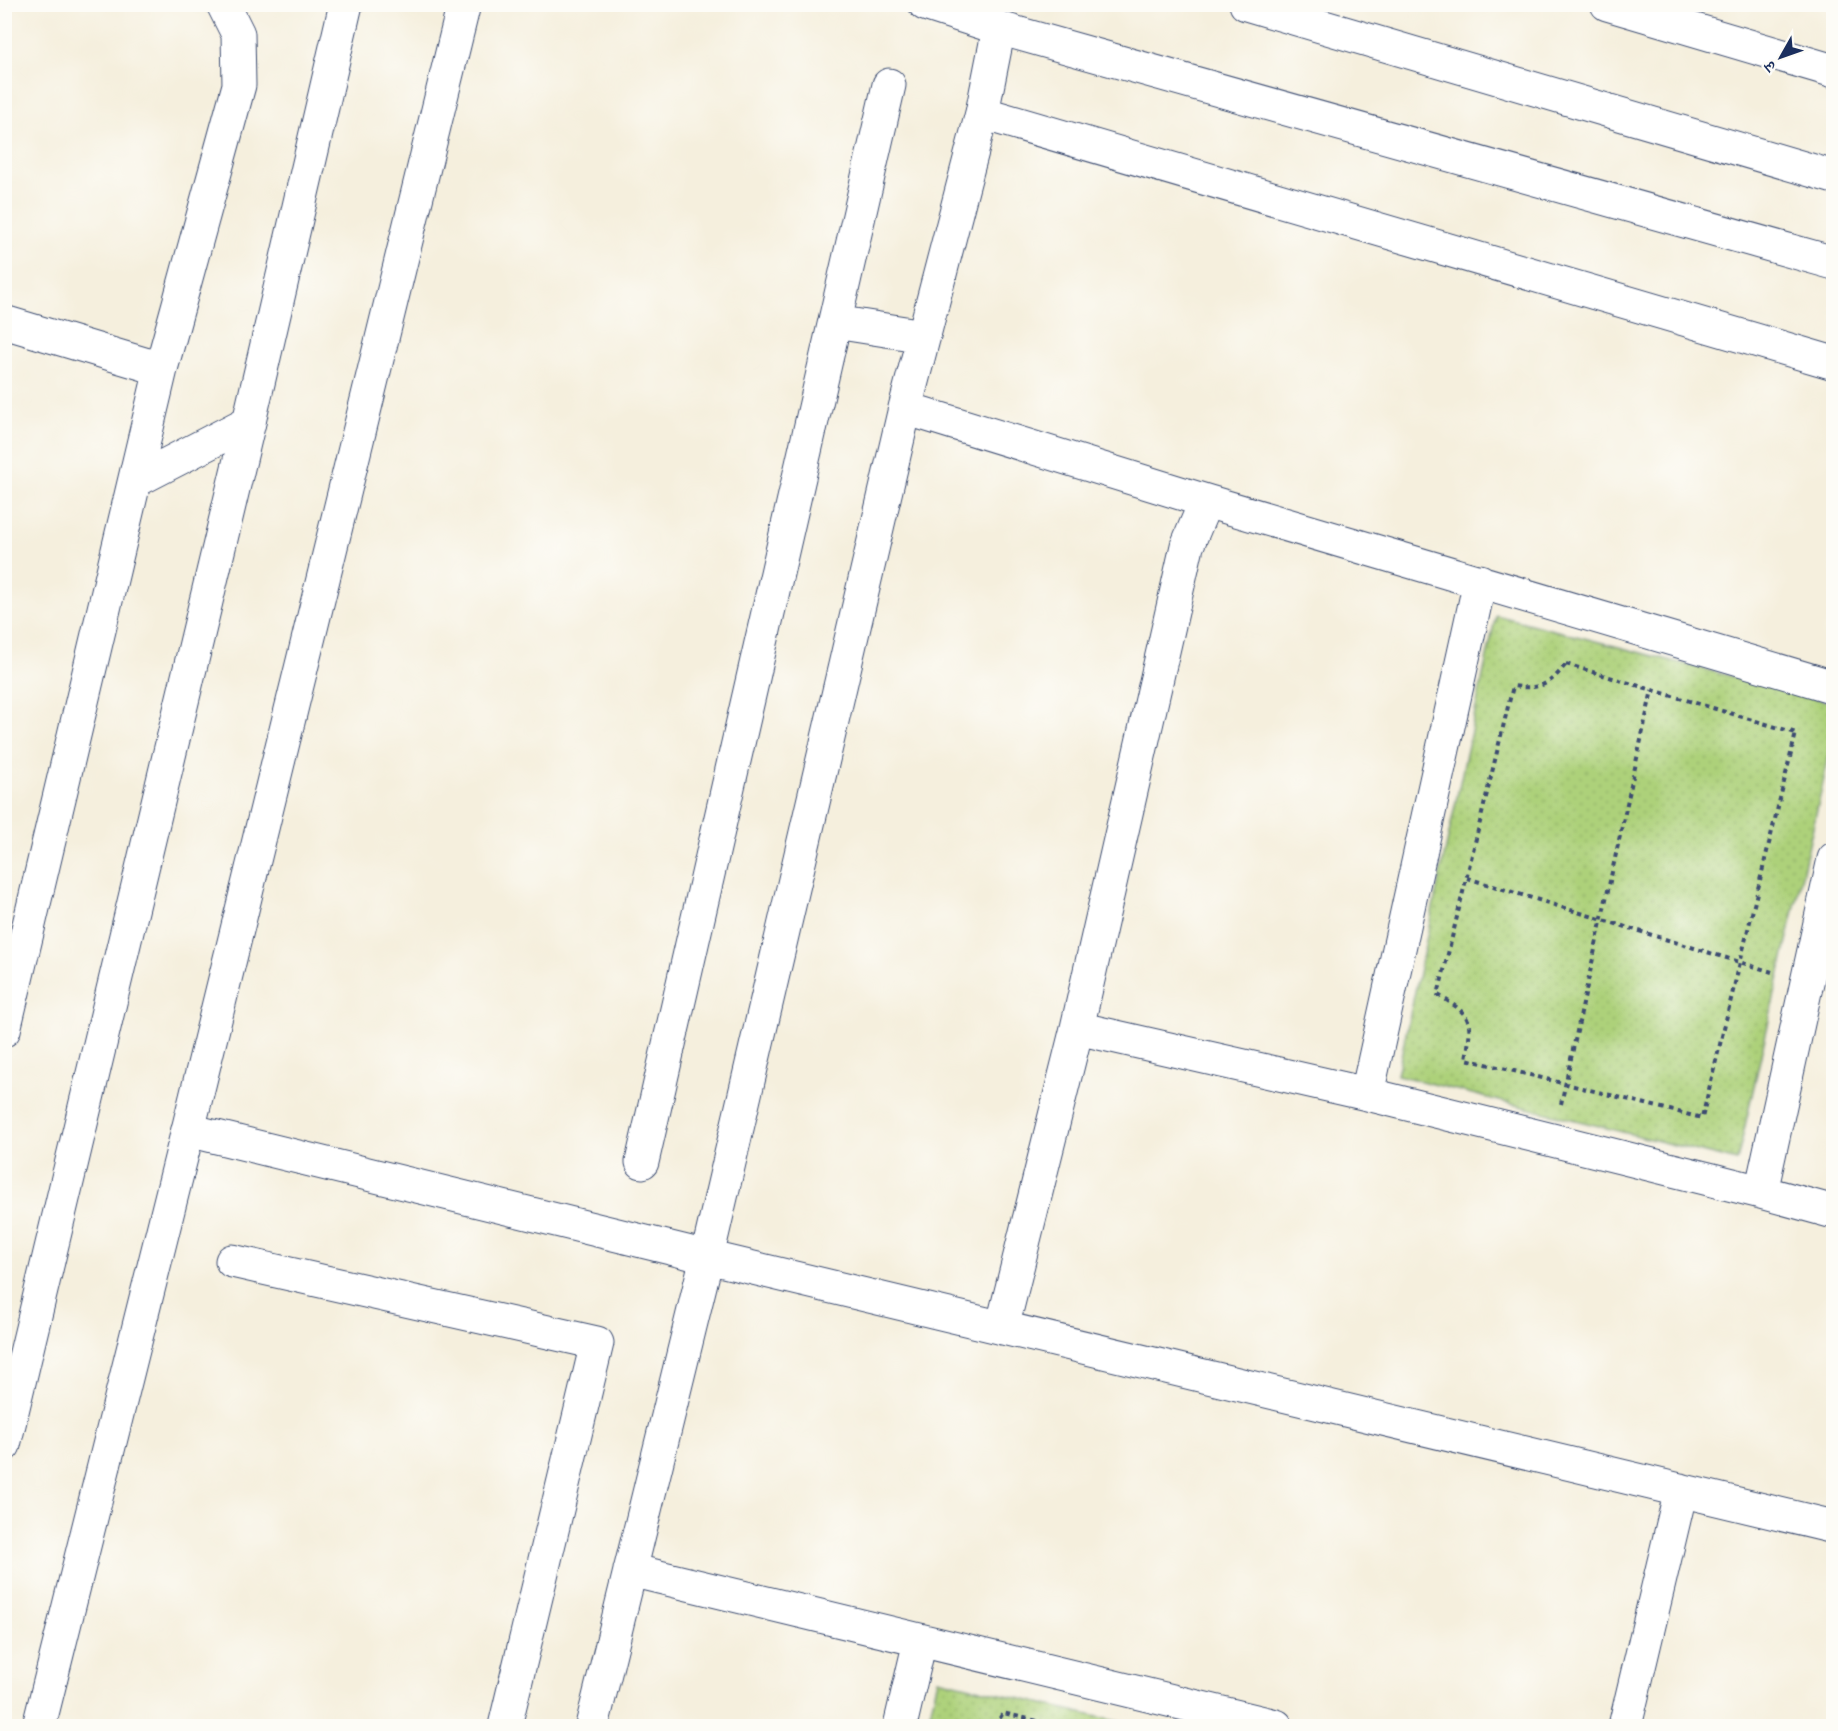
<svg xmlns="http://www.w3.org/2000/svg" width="1838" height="1731" viewBox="0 0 1838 1731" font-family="'IM FELL DW Pica','Noto Serif Devanagari',serif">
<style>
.grass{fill:url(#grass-dots);stroke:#64806c;stroke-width:1.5}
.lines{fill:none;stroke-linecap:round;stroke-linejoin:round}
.minor-casing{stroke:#3c4c71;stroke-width:35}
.tertiary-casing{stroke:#3c4c71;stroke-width:35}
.path{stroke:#3c4c71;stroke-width:4;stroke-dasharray:4.5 4.5;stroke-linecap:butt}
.minor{stroke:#fff;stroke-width:33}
.tertiary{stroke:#fff;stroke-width:33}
</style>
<defs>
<pattern id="grass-dots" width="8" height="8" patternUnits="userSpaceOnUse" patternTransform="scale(1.5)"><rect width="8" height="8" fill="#add17a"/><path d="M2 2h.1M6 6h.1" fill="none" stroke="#94b46c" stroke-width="1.8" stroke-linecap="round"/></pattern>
</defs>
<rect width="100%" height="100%" fill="#fdfcf7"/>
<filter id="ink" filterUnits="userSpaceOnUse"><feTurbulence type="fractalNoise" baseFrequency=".0167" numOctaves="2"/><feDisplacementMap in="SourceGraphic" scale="12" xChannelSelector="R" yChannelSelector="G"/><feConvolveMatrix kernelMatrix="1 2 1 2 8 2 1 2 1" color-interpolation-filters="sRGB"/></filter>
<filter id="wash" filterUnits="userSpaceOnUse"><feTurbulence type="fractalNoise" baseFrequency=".008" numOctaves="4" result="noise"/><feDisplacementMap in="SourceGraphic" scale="24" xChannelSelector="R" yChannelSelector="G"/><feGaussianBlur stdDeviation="1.35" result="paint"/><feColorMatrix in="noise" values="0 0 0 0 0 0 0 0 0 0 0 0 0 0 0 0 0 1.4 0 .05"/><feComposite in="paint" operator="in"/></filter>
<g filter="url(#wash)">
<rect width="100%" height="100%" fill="#f5efdd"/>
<path class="grass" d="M 1496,615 L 1833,703 L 1833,739 L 1737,1161 L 1397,1075 Z
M 938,1679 L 1136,1726 L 927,1726 Z"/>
</g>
<g filter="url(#ink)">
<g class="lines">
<g class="minor-casing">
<path id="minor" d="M 1607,4 L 1834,71
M 982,113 L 1834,363
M 4,322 L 161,369
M 835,322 L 924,336
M 905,408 L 1206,501 L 1834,687
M 135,481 L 249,422
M 1077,1028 L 1367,1094 L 1761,1192 L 1834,1212
M 4,1030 L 161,369 L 239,85 L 238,34 L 223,4
M 1367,1094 L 1480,581
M 188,1130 L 707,1257 L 1834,1527
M 642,1162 L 889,85
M 1761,1192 L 1834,859
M 232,1261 L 597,1343 L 505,1726
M 1002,1328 L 1077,1028 L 1187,546 L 1206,501
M 630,1570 L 1276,1726
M 592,1726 L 707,1257 L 905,408 L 982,113 L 999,28
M 900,1726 L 920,1641
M 1625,1726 L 1681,1490"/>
</g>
<g class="tertiary-casing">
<path id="tertiary" d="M 925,4 L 999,28 L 1834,263
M 1246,4 L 1834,177
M 4,1445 L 249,422 L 346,4
M 39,1726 L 188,1130 L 464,4"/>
</g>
<path class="path" d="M 1566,664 L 1796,733 L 1702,1118 L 1466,1059 C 1472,1021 1474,1016 1438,995 L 1513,686 C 1539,690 1550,685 1566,664 Z
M 1467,878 L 1772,972
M 1561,1104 L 1652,690
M 995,1726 L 1003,1713 L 1060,1726"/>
<use href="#minor" class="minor"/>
<use href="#tertiary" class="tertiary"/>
</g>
</g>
<rect width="1838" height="1731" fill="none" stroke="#fdfcf7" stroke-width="24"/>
<g transform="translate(1781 57) rotate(230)" stroke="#fdfcf7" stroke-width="4.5" paint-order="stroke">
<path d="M0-4.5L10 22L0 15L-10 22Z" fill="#1b2f5e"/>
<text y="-9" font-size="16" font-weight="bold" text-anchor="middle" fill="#1b2f5e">उ</text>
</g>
</svg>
